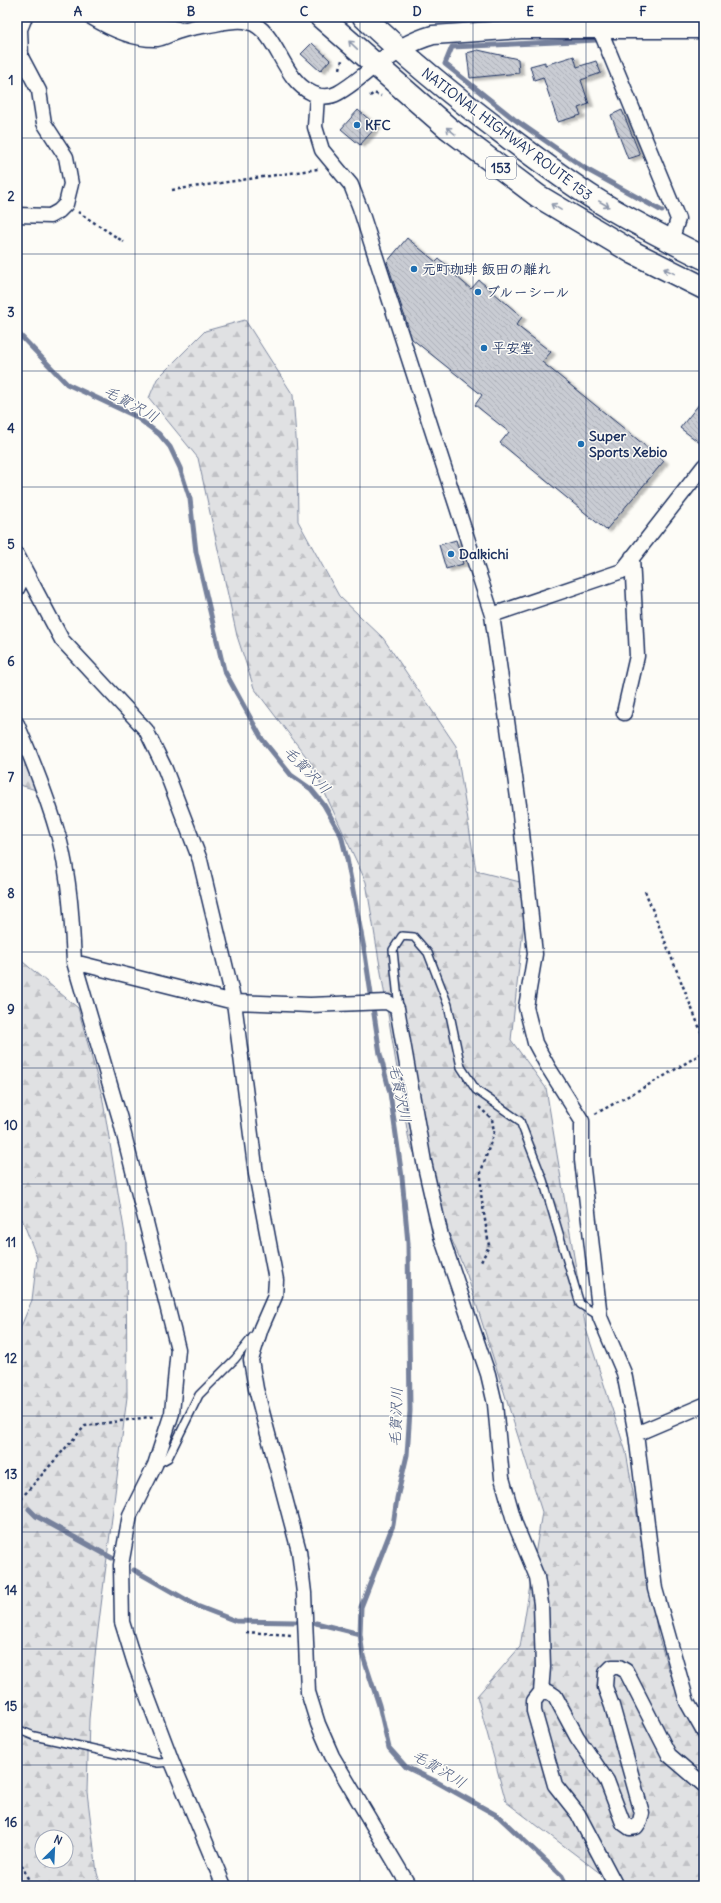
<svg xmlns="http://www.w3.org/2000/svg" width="721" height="1903" viewBox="0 0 721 1903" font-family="Delius,'Klee One',sans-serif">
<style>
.forest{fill:url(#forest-firs);stroke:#7e88a0;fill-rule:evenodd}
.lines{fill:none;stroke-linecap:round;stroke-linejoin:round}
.stream{stroke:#76819c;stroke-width:5}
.building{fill:url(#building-back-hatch);stroke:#1b2f5e;filter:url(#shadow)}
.service-casing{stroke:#1b2f5e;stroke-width:10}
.minor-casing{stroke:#1b2f5e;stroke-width:17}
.tertiary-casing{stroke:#1b2f5e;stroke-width:21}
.trunk-casing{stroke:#1b2f5e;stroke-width:25}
.path{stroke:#1b2f5e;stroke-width:2.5;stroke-dasharray:3 3;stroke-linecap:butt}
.service{stroke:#fdfcf7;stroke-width:7}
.minor{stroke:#fdfcf7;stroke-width:14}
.tertiary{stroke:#fdfcf7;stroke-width:18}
.trunk{stroke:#fdfcf7;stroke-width:22}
.oneway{stroke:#8c96aa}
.grid{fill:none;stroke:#1b2f5e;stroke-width:1;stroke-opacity:0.55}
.poi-dot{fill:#1f6fb2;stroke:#fdfcf7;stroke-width:1.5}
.labels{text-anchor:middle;stroke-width:3;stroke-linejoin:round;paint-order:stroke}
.shield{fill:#fdfcf7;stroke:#5f6c8c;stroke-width:1}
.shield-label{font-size:13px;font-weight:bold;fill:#1b2f5e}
.poi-label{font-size:14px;font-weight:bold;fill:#1b2f5e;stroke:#fdfcf7;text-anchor:start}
.street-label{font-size:14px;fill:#1b2f5e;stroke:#fdfcf7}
.water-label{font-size:15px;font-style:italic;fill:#49587d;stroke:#fdfcf7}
.neatline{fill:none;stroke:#1b2f5e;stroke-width:1.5}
.grid-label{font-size:13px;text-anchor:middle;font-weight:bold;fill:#1b2f5e}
</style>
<defs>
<pattern id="forest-firs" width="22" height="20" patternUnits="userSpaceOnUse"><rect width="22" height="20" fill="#e0e1e3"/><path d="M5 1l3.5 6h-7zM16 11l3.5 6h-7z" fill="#c0c1c5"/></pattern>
<pattern id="building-back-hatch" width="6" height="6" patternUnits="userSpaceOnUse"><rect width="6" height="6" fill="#c9ccd3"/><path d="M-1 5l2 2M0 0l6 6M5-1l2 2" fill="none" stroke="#acb0b8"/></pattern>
<filter id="shadow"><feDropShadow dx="4.5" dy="2.5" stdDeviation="1" flood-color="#0004"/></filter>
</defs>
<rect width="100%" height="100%" fill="#fdfcf7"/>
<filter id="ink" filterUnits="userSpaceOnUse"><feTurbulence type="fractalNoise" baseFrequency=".025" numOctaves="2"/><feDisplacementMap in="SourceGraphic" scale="8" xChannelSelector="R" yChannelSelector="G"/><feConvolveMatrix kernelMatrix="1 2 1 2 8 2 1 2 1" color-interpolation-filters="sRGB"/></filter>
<g filter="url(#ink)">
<path class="forest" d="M 245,320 L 293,395 L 297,452 L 298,521 L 339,596 L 383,638 L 456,746 L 476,871 L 528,884 L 511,1040 L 546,1088 L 586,1329 L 626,1452 L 658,1635 L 669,1671 L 704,1753 L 704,1886 L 617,1886 L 506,1802 L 477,1696 L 520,1647 L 542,1512 L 467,1275 L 409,1141 L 366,882 L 311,763 L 254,688 L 237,636 L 198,458 L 149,398 L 157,379 L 205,331 Z
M 17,724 L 45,793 L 17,784 Z
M 17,957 L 78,1008 L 102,1095 L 126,1241 L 127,1397 L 96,1646 L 89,1719 L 87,1792 L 97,1873 L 101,1886 L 17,1886 L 17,1336 L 32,1300 L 37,1258 L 17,1206 ZM 42,1837 L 66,1837 L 66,1861 L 42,1861 Z"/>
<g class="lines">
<path class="stream" d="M 595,35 L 597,40 L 452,47 L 445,64 L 514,119 L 586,169 L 662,211
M 17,332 L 67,384 L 135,416 L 159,434 L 170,447 L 180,468 L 190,499 L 196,552 L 224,670 L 262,739 L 291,775 L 311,789 L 324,805 L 341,835 L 347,859 L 365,954 L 380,1054 L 390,1093 L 402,1177 L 408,1243 L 410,1411 L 407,1455 L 397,1498 L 393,1525 L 361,1607 L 360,1634 L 363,1656 L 379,1705 L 389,1748 L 406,1767 L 435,1781 L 498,1816 L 562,1876 L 567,1886
M 29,1509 L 36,1516 L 112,1558
M 134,1570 L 197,1606 L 236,1621 L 295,1622
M 316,1623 L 360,1634"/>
</g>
<path class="building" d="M 312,43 L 330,60 L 320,71 L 301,54 Z
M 478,50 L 518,59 L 519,73 L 470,78 L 467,53 Z
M 574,56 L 577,67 L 596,61 L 601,73 L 581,80 L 589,104 L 578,108 L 581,115 L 558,122 L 543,77 L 534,80 L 530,66 L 545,62 L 545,65 Z
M 358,110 L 377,126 L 360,145 L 341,129 Z
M 622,110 L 640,155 L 628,159 L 611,115 Z
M 407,238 L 436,262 L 439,259 L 451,268 L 449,270 L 471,289 L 479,280 L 522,317 L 516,325 L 551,352 L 542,362 L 664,461 L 606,530 L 500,443 L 509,432 L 475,405 L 482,395 L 412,339 L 387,262 Z
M 704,398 L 704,446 L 680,428 Z
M 456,540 L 463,564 L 446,569 L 439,545 Z"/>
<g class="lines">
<g class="service-casing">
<path id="service" d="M 399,1009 L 393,950 L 402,936 L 414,937 L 428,953 L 448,1005 L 461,1067 L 476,1090 L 520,1121 L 543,1180 L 580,1304 L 599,1316
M 157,1464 L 168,1458 L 199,1395 L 235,1359 L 255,1334
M 17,1729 L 34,1736 L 158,1763 L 172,1762"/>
</g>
<g class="minor-casing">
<path id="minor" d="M 91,17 C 109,28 135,40 157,39 C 164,38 172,33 180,31 C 191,27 204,26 215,24 C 225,22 239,19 249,22 C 278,31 281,79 312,93 C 320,97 329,98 338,93 C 351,86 363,75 375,66
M 119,17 C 133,34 162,22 180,30
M 596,17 L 600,30 L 678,219 L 671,241
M 317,95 L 315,127 L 322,150 L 351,185 L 360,208 L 492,615 L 519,805 L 535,954 L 526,1007 L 535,1043 L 548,1067 L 582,1121 L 582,1160 L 600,1317 L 624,1373 L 636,1434 L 655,1589 L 687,1702 L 704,1732
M 17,215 L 50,216 L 59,211 L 66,204 L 71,184 L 66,157 L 44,123 L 39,91 L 21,57 L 20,29 L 25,17
M 17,555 L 62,640 L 146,730 L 165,769 L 200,860 L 234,1002 L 256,1174 L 276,1280 L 275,1296 L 261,1328 L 251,1360 L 256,1389 L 299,1551 L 304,1593 L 308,1692 L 318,1724 L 332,1756 L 409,1886
M 17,589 L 25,572
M 492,615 L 622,571 L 704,466
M 624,713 L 637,656 L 632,557
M 17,724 C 33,761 48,799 59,838 C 70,879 72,921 74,962
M 636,1434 L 704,1405
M 541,1692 L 549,1692 L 555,1696 L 577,1737 L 607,1781 L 623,1823 L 630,1828 L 636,1827 L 640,1821 L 642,1813 L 612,1706 L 605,1687 L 606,1673 L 612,1667 L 619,1667 L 626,1671 L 669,1755 L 704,1785
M 224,1886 L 172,1762 L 135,1664 L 122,1622 L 121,1565 L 130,1515 L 155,1465 L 172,1413 L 178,1349 L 120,1119 L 74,962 L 234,1002 L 310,1005 L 387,1002 L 397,1008 L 424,1162 L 441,1236 L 488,1374 L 495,1404 L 502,1478 L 515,1524 L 537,1577 L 541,1604 L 543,1667 L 541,1692 L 534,1701 L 534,1711 L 555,1785 L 578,1814 L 616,1886"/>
</g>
<g class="tertiary-casing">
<path id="tertiary" d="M 375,66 C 393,53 411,41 433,35 L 521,29 L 704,29"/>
</g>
<g class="trunk-casing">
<path id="trunk" d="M 321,17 L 448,128 L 538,196 L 634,253 L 704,288
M 364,17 C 411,62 456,98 508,137 C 536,158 565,180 595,199 C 630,221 667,239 704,258"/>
</g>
<path class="path" d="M 340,69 L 342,60
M 370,96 L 374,93 L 381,96
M 172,190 L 318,169
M 78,212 L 124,242
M 645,891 L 704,1039
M 479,1107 L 492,1119 L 494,1132 L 481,1172 L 481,1194 L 489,1246 L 481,1262
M 595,1114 L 661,1078 L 704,1052
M 17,1503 L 85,1426 L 156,1416
M 246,1632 L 292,1635
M 17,1854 L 30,1883 L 33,1886"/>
<use href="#service" class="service"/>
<use href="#minor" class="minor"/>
<use href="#tertiary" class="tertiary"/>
<use href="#trunk" class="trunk"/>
</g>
<defs><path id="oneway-shaft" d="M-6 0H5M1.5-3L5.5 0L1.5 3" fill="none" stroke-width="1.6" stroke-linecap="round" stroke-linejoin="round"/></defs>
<g class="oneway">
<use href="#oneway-shaft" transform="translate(353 45) rotate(-136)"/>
<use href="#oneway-shaft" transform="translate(451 131) rotate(-142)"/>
<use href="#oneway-shaft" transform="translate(604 204) rotate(30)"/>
<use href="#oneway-shaft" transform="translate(556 207) rotate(-149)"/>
<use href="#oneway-shaft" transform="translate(669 271) rotate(-154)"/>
</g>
</g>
<path class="grid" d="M 135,17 L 135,1886M 248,17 L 248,1886M 360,17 L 360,1886M 473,17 L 473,1886M 586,17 L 586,1886M 17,138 L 704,138M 17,254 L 704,254M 17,371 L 704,371M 17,487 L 704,487M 17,603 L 704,603M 17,719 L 704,719M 17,835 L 704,835M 17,952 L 704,952M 17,1068 L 704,1068M 17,1184 L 704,1184M 17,1300 L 704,1300M 17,1416 L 704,1416M 17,1532 L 704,1532M 17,1649 L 704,1649M 17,1765 L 704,1765"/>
<g class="poi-dot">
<circle cx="357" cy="125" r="4"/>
<circle cx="414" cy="269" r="4"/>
<circle cx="478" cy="292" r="4"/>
<circle cx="484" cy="348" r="4"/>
<circle cx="581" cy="444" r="4"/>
<circle cx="451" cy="554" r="4"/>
</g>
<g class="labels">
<rect class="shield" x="486" y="157" width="30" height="22" rx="3"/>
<g class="shield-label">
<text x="501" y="173">153</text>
</g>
<g class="poi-label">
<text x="365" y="130">KFC</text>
<text x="422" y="274">元町珈琲 飯田の離れ</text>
<text x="486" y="297">ブルーシール</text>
<text x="492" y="353">平安堂</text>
<text x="589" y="441">Super<tspan x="589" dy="16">Sports Xebio</tspan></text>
<text x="459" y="559">Dalkichi</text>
</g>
<g class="street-label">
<text transform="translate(507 134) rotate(37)" y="5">NATIONAL HIGHWAY ROUTE 153</text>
</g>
<g class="water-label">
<text transform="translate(131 404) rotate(29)" y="5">毛賀沢川</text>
<text transform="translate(307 770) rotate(46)" y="5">毛賀沢川</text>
<text transform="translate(400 1093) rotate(79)" y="5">毛賀沢川</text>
<text transform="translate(396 1417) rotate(-88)" y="5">毛賀沢川</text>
<text transform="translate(439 1769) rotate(31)" y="5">毛賀沢川</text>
</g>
</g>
<rect width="721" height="1903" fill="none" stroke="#fdfcf7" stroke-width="44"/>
<g transform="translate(54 1849) rotate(24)"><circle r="19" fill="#fdfcf7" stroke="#a3aaba"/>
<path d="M0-3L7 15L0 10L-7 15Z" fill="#1f6fb2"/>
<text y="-6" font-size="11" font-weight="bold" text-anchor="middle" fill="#1b2f5e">N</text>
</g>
<rect x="22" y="22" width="677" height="1859" class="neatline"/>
<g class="grid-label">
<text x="78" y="16">A</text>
<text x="191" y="16">B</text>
<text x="304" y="16">C</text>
<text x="417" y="16">D</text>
<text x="530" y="16">E</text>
<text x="643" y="16">F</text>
<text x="11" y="85">1</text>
<text x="11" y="201">2</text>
<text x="11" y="317">3</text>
<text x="11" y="433">4</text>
<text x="11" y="549">5</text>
<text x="11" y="666">6</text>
<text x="11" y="782">7</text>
<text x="11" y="898">8</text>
<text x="11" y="1014">9</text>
<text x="11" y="1130">10</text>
<text x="11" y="1247">11</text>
<text x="11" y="1363">12</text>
<text x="11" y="1479">13</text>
<text x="11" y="1595">14</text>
<text x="11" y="1711">15</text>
<text x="11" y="1827">16</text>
</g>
</svg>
